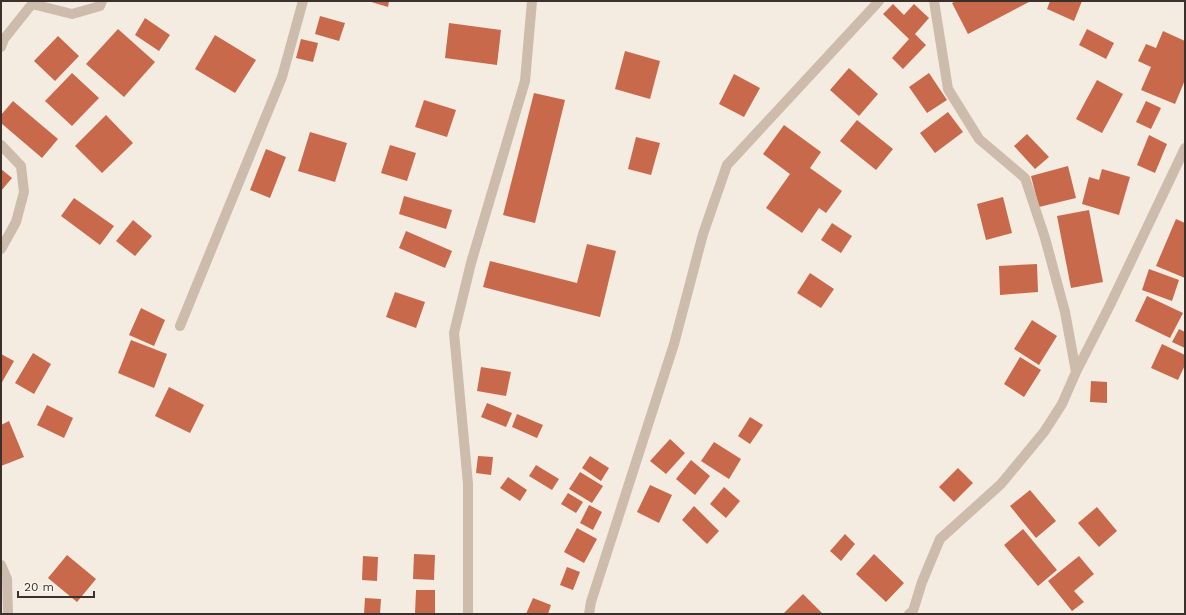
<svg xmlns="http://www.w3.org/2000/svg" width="1186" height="615" viewBox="0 0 1186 615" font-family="'Work Sans',sans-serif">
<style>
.building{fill:#c8694b}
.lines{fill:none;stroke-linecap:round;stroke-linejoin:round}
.minor{stroke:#cdbbac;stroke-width:10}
</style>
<rect width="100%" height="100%" fill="#f4ebe1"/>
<path class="building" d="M 368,1 L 389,1 L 388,7 Z
M 956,1 L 1028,1 L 1029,2 L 968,34 L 952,3 Z
M 1050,1 L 1082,1 L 1074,21 L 1047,9 Z
M 893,4 L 904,15 L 914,4 L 929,18 L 915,34 L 926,45 L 903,69 L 892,58 L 909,39 L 883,14 Z
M 320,16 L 345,23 L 339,41 L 315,34 Z
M 145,18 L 170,35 L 159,51 L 135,35 Z
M 449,23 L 501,30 L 497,65 L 445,58 Z
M 118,29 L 155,62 L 124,97 L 86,64 Z
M 1087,29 L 1114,43 L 1106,59 L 1079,45 Z
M 1163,31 L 1185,41 L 1185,80 L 1175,104 L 1141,90 L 1151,67 L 1138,61 L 1146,44 L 1156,48 Z
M 215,35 L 256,60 L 235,93 L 195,69 Z
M 58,36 L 79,56 L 55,81 L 34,61 Z
M 301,39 L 318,43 L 313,62 L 296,58 Z
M 625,51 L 660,61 L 650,99 L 615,89 Z
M 849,68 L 878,94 L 859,116 L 830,90 Z
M 72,73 L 99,98 L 72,126 L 45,101 Z
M 929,73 L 947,100 L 927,113 L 909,87 Z
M 734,74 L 760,88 L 744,117 L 719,104 Z
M 1097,80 L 1123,94 L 1102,133 L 1076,119 Z
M 534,93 L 565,100 L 535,223 L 503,215 Z
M 424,100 L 456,110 L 447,137 L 415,127 Z
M 13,101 L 58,139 L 42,158 L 1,123 L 1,115 Z
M 1146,101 L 1161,108 L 1151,129 L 1136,122 Z
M 948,112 L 963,132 L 935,153 L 920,133 Z
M 106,115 L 133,143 L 102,173 L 75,146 Z
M 857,120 L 893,149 L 876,170 L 840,141 Z
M 784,125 L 821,152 L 810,168 L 842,191 L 826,213 L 819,208 L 802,233 L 766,208 L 790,174 L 763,154 Z
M 310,132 L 347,143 L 335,182 L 298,171 Z
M 1027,134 L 1049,157 L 1035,169 L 1014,146 Z
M 1149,135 L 1167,144 L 1155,173 L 1137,165 Z
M 636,137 L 660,143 L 651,175 L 628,169 Z
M 390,145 L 416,153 L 407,181 L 381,173 Z
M 266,149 L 286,157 L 270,198 L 250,190 Z
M 1068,166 L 1076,198 L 1039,207 L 1031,176 Z
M 1,169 L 12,178 L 1,191 Z
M 1102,169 L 1130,177 L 1119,215 L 1082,204 L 1089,177 L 1099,180 Z
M 404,196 L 452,210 L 446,229 L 399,214 Z
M 1003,197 L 1012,233 L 986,240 L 977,204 Z
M 74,198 L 114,226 L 100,245 L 61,216 Z
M 1089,210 L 1103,282 L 1071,288 L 1057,216 Z
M 1176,219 L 1185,223 L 1185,278 L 1156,266 Z
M 133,220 L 152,236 L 135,256 L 116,241 Z
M 832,223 L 852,236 L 841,253 L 821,240 Z
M 406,231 L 452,251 L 445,268 L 399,248 Z
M 587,244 L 616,251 L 600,317 L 483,287 L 490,261 L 577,283 Z
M 1037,264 L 1038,292 L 1000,295 L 999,266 Z
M 1149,269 L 1179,280 L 1172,301 L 1142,290 Z
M 810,273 L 834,289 L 821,308 L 797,293 Z
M 395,292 L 425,302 L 416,328 L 386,317 Z
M 1147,296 L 1183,313 L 1170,338 L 1135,321 Z
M 141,308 L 165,320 L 154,346 L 129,335 Z
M 1032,320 L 1057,336 L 1039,365 L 1014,349 Z
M 1179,329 L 1185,332 L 1185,348 L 1172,342 Z
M 131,340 L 167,354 L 154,388 L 118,373 Z
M 1162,344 L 1185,355 L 1185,365 L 1178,380 L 1151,368 Z
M 33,353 L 51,364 L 34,394 L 15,383 Z
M 1,354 L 14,361 L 1,384 Z
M 1020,357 L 1041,370 L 1024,397 L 1004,384 Z
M 481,367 L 511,372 L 506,396 L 477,391 Z
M 1091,381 L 1107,382 L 1107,403 L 1090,402 Z
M 169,387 L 204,405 L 190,433 L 155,416 Z
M 487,403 L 512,413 L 506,427 L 481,417 Z
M 47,405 L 73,418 L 64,438 L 37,425 Z
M 517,414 L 543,425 L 537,438 L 512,427 Z
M 750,417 L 763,425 L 750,444 L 738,436 Z
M 9,421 L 24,457 L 1,466 L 1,425 Z
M 670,439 L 685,453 L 666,474 L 650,461 Z
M 714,442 L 741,459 L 729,479 L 701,461 Z
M 478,456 L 493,457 L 491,475 L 476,473 Z
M 590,456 L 609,468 L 601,481 L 582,468 Z
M 691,460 L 710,476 L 695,495 L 676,479 Z
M 536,465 L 559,479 L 552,490 L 529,476 Z
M 958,468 L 973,483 L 954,502 L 939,487 Z
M 580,472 L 603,486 L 592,503 L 569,489 Z
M 508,477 L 527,490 L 520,501 L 500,488 Z
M 650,485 L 672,495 L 659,523 L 637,512 Z
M 724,487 L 740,501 L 726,518 L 710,504 Z
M 1030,490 L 1056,521 L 1036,538 L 1010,506 Z
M 568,493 L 583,502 L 576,513 L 561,504 Z
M 589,505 L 602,512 L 593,530 L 580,523 Z
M 694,506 L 719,531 L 707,544 L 682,520 Z
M 1097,507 L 1117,531 L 1099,547 L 1078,523 Z
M 577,528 L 597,539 L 584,563 L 564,552 Z
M 1023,529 L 1057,570 L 1038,586 L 1004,545 Z
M 845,534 L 855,544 L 841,561 L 830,551 Z
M 414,554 L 435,555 L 434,580 L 413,579 Z
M 874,554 L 904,583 L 886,602 L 856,574 Z
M 67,555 L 96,579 L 77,602 L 48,578 Z
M 363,556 L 378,557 L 377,581 L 362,580 Z
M 1079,556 L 1094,574 L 1074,591 L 1084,602 L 1072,611 L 1048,581 Z
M 567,567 L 580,572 L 573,590 L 560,585 Z
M 416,590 L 435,590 L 435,614 L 415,614 Z
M 803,594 L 823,614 L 783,614 Z
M 365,598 L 381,599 L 380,614 L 364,614 Z
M 533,598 L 551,605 L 548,614 L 526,614 Z"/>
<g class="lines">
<path class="minor" d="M 934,1 L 948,89 L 979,139 L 1025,178 L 1045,238 L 1065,312 L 1076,372
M 1,47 L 4,39 L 32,4 L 72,14 L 100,6 L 102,1
M 1,145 L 21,166 L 24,192 L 16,222 L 1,249
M 180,326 L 282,77 L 303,1
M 1,565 L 7,579 L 8,614
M 468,614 L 468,484 L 454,333 L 471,263 L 525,81 L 532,1
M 589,614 L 591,602 L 674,344 L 703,234 L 727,165 L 879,1
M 909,614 L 913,611 L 922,582 L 940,539 L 1001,484 L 1044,432 L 1062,404 L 1076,372 L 1110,305 L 1185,148"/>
</g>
<rect width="1186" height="615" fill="none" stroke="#3b302b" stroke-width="4"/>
<path d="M18 591v6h76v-6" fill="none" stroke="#3b302b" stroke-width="2"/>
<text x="24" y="591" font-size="12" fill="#3b302b" stroke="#fbf5ee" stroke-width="3" paint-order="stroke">20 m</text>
</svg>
